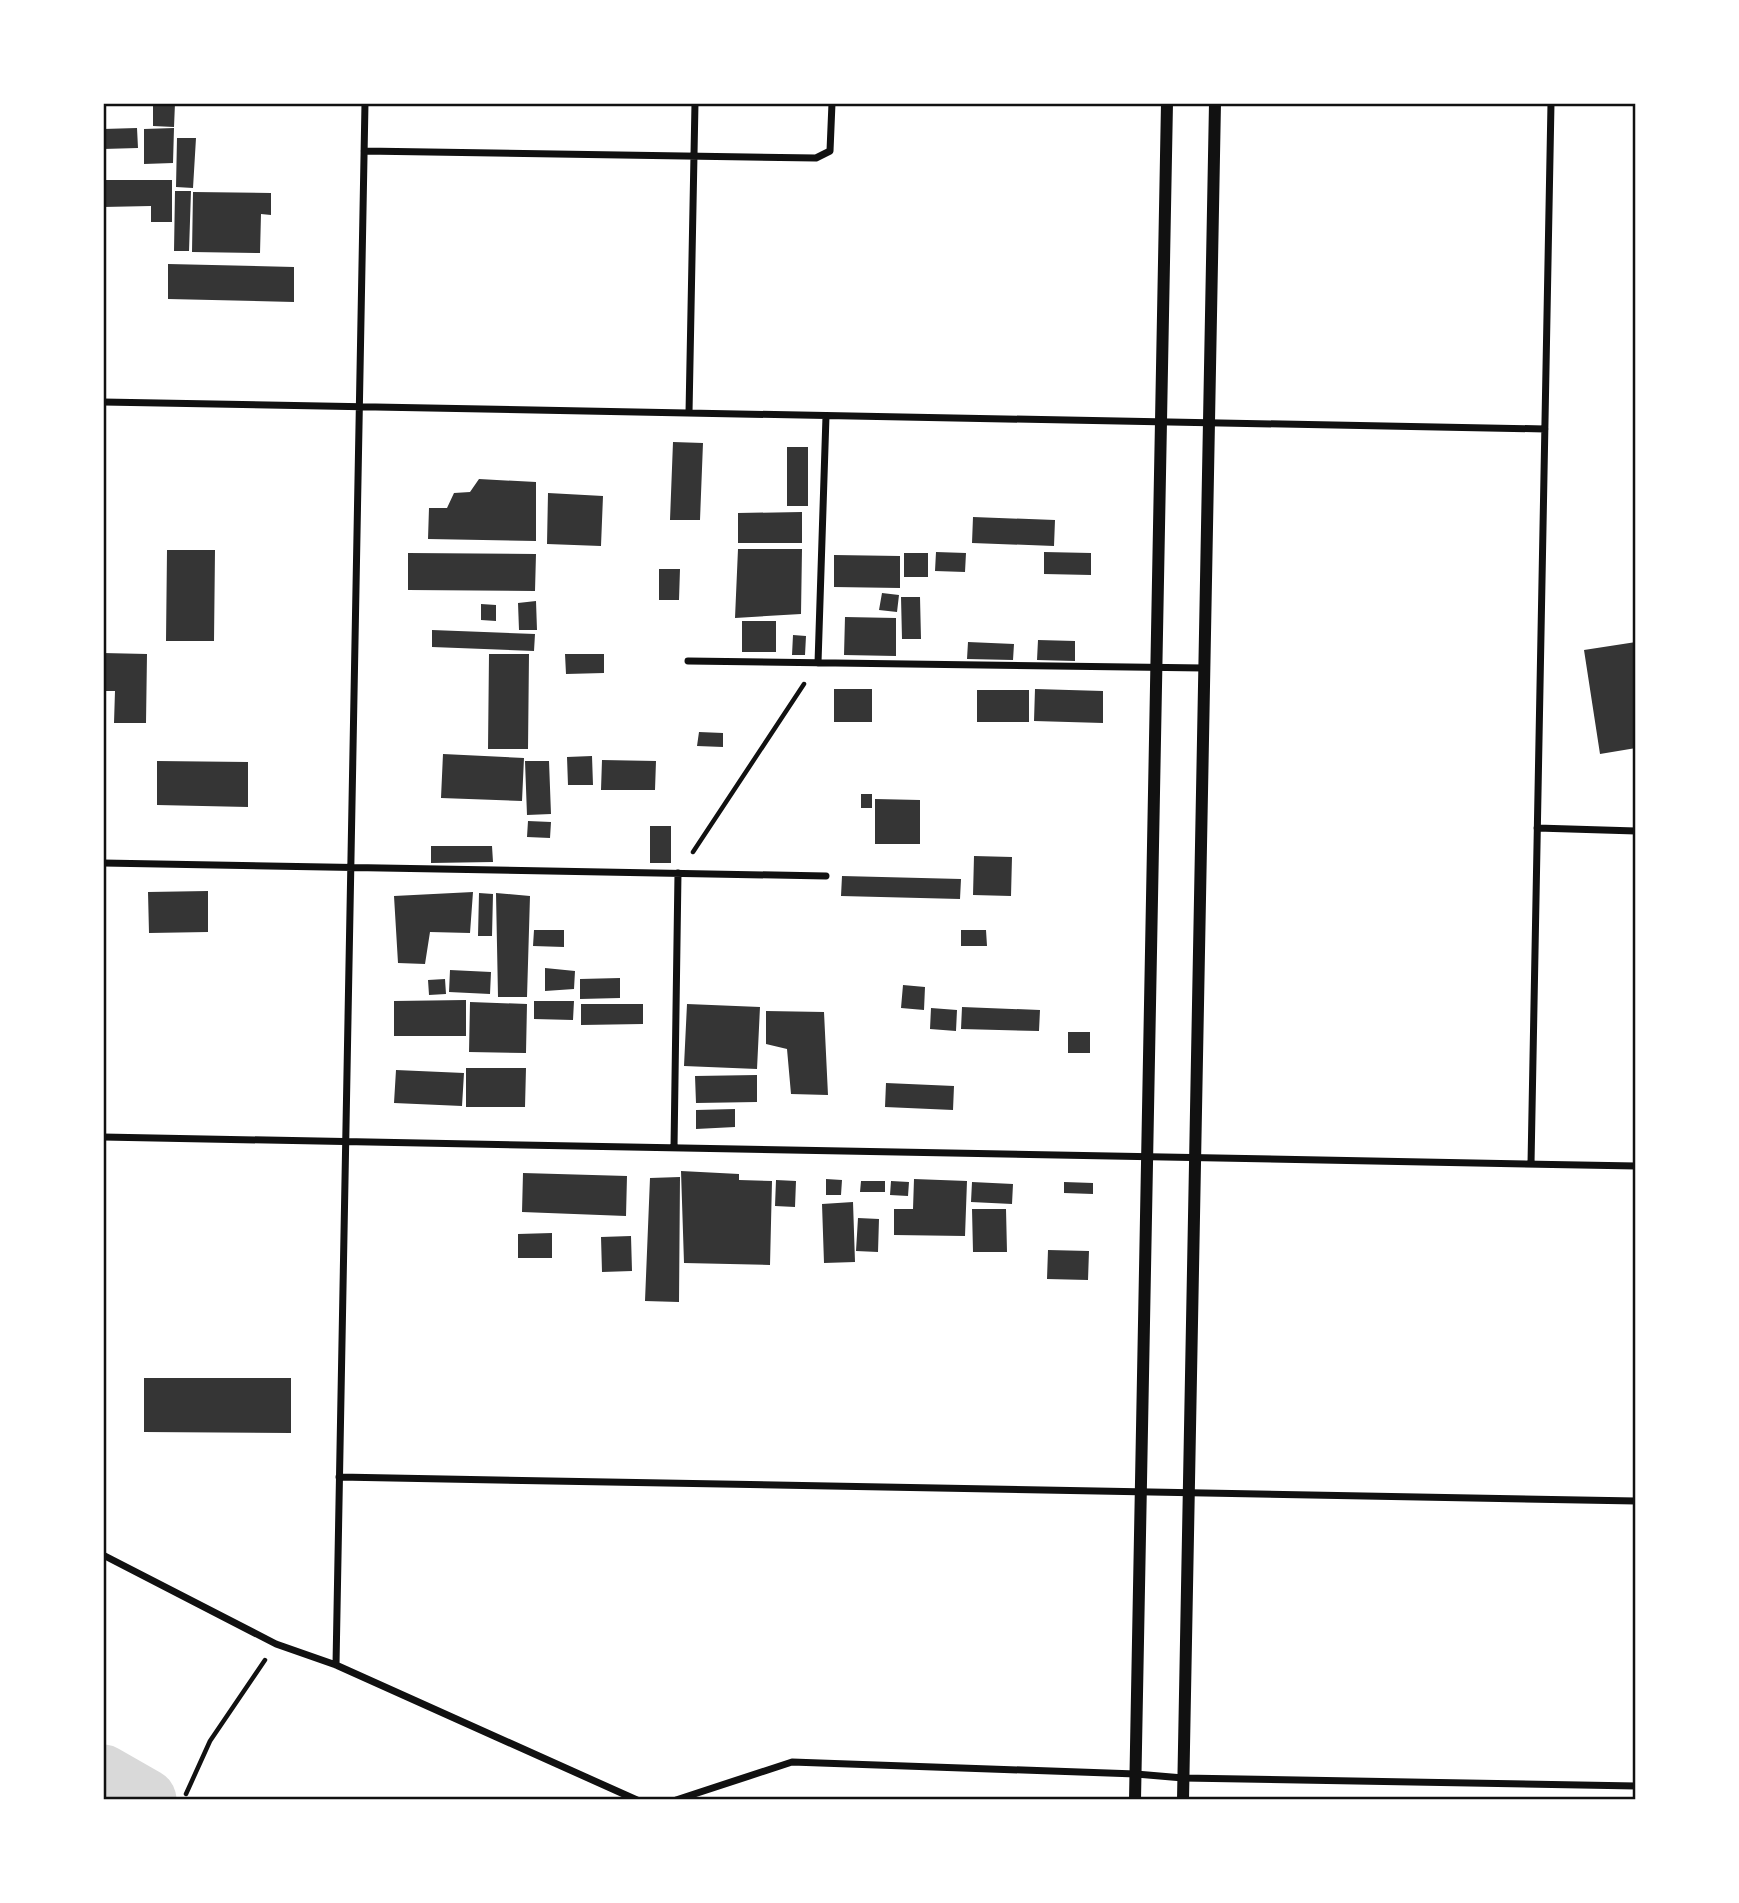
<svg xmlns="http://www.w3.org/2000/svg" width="1739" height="1903" viewBox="0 0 1739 1903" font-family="Roboto,sans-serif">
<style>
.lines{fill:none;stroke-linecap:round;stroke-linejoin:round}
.river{stroke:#d9d9d9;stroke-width:63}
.building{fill:#353535}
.path{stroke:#111;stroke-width:4.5}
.minor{stroke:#111;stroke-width:7}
.tertiary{stroke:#111;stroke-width:12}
.neatline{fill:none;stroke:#111;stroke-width:2.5}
</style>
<rect width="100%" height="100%" fill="#fff"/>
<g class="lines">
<path class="river" d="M 103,1776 L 145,1800"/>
</g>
<path class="building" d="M 153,103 L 175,103 L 174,127 L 153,126 Z
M 137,128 L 138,148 L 103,149 L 103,129 Z
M 174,128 L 173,163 L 144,164 L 144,129 Z
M 177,138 L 196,138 L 193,188 L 176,187 Z
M 103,180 L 172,180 L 172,222 L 151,222 L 151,206 L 103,207 Z
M 175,191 L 191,191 L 189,251 L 174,251 Z
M 193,192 L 271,193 L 271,215 L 261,214 L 260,253 L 192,252 Z
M 168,264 L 294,267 L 294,302 L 168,299 Z
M 673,442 L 703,443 L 700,520 L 670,520 Z
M 787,447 L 808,447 L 808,506 L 787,506 Z
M 479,479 L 536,482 L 536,541 L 428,539 L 429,508 L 447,508 L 454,493 L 470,492 Z
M 548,493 L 603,496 L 601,546 L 547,544 Z
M 802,512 L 802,543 L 738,543 L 738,513 Z
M 973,517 L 1055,520 L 1054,546 L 972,543 Z
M 738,549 L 802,549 L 801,614 L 735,618 Z
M 167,550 L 215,550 L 214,641 L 166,641 Z
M 936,552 L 966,553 L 965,572 L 935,571 Z
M 1044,552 L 1091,553 L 1091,575 L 1044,574 Z
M 408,553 L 536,554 L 535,591 L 408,590 Z
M 904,553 L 928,553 L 928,577 L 904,577 Z
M 834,555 L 900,556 L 900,588 L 834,587 Z
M 659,569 L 680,569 L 679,600 L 659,600 Z
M 882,593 L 899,595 L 897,612 L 879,610 Z
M 901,597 L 920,597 L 921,639 L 902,639 Z
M 536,601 L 537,630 L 519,630 L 518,603 Z
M 481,604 L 496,605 L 496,621 L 481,620 Z
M 845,617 L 896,618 L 896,656 L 844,655 Z
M 742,621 L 776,621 L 776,652 L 742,652 Z
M 432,630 L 535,634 L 534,651 L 432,647 Z
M 793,635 L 806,636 L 805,655 L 792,655 Z
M 1038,640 L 1075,641 L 1075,661 L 1037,660 Z
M 968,642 L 1014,644 L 1013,660 L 967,659 Z
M 1636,642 L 1636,748 L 1600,754 L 1584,650 Z
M 103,653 L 147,654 L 146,723 L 114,723 L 115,691 L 103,691 Z
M 489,654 L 529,654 L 528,749 L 488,749 Z
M 565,654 L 604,654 L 604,673 L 566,674 Z
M 834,689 L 872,689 L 872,722 L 834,722 Z
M 1035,689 L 1103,691 L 1103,723 L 1034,721 Z
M 977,690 L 1029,690 L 1029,722 L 977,722 Z
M 699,732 L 723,733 L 723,747 L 697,746 Z
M 443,754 L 524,758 L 522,801 L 441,798 Z
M 592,756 L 593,785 L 568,785 L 567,757 Z
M 602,760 L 656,761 L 655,790 L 601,790 Z
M 157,761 L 248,762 L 248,807 L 157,805 Z
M 525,761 L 549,761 L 551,814 L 527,815 Z
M 861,794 L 872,794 L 872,808 L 861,808 Z
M 875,799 L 920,800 L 920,844 L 875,844 Z
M 528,821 L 551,822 L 550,838 L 527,837 Z
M 650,826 L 671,826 L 671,863 L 650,863 Z
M 431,846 L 492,846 L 493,862 L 431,863 Z
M 974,856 L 1012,857 L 1011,896 L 973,895 Z
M 842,876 L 961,879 L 960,899 L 841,896 Z
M 208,891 L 208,932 L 149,933 L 148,892 Z
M 473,892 L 470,933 L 430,932 L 425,964 L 398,963 L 394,896 Z
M 479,893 L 493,894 L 492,936 L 478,936 Z
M 496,893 L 530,896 L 527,997 L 498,997 Z
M 534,930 L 564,930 L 564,947 L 533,946 Z
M 961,930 L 986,930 L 987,946 L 961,946 Z
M 545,968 L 575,971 L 574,989 L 545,991 Z
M 450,970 L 491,972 L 490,994 L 449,992 Z
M 620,978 L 620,998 L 580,999 L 580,979 Z
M 445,979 L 446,994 L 429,995 L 428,980 Z
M 903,985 L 925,987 L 924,1010 L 901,1008 Z
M 466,1000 L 466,1036 L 394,1036 L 394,1001 Z
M 534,1001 L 574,1001 L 573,1020 L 534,1019 Z
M 470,1002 L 527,1004 L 526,1053 L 469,1052 Z
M 581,1004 L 643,1004 L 643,1024 L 581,1025 Z
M 687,1004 L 760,1007 L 757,1069 L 684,1066 Z
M 962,1007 L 1040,1010 L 1039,1031 L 961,1029 Z
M 931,1008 L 957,1010 L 956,1031 L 930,1029 Z
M 766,1011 L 824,1012 L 828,1095 L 791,1094 L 787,1049 L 766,1044 Z
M 1068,1032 L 1090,1032 L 1090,1053 L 1068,1053 Z
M 466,1068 L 526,1068 L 525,1107 L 466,1107 Z
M 396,1070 L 464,1073 L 462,1106 L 394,1103 Z
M 757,1075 L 757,1102 L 696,1103 L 695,1076 Z
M 886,1083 L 954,1086 L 953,1110 L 885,1107 Z
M 735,1109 L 735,1127 L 696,1129 L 696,1110 Z
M 681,1171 L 739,1174 L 739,1180 L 772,1181 L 770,1265 L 684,1263 Z
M 523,1173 L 627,1176 L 626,1216 L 522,1212 Z
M 680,1177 L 679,1302 L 645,1301 L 650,1178 Z
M 826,1179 L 842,1180 L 841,1195 L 826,1195 Z
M 914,1179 L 967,1181 L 965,1236 L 894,1235 L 894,1209 L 913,1209 Z
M 776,1180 L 796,1181 L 795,1207 L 775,1206 Z
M 861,1181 L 885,1181 L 885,1192 L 860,1192 Z
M 891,1181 L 909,1182 L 908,1196 L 890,1195 Z
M 972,1182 L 1013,1184 L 1012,1204 L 971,1202 Z
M 1064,1182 L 1093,1183 L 1093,1194 L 1064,1193 Z
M 853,1202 L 855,1262 L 824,1263 L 822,1204 Z
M 972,1209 L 1006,1209 L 1007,1252 L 973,1252 Z
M 858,1218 L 879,1219 L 878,1252 L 856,1251 Z
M 552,1233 L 552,1258 L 518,1258 L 518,1234 Z
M 631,1236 L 632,1271 L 602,1272 L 601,1237 Z
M 1048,1250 L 1089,1251 L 1088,1280 L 1047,1279 Z
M 144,1378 L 291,1378 L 291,1433 L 144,1432 Z"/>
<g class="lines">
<path class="path" d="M 693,852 L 804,684
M 186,1794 L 210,1741 L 265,1660"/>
<path class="minor" d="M 364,151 L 816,158 L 830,151 L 832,103
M 103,402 L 1545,429
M 689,413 L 695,103
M 688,661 L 1204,668
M 818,663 L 826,416
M 1537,828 L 1636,831
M 103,863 L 826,876
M 103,1137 L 1636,1166
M 674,1148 L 678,873
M 1531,1164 L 1551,103
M 339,1477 L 1636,1501
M 103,1555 L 276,1644 L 336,1665 L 637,1800
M 336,1665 L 365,103
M 676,1800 L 792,1762 L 1136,1774 L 1183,1778 L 1636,1786"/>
<path class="tertiary" d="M 1135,1800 L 1167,103
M 1183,1800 L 1215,103"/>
</g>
<rect width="1739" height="1903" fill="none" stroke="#ffffff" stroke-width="210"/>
<rect x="105" y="105" width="1529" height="1693" class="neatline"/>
</svg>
